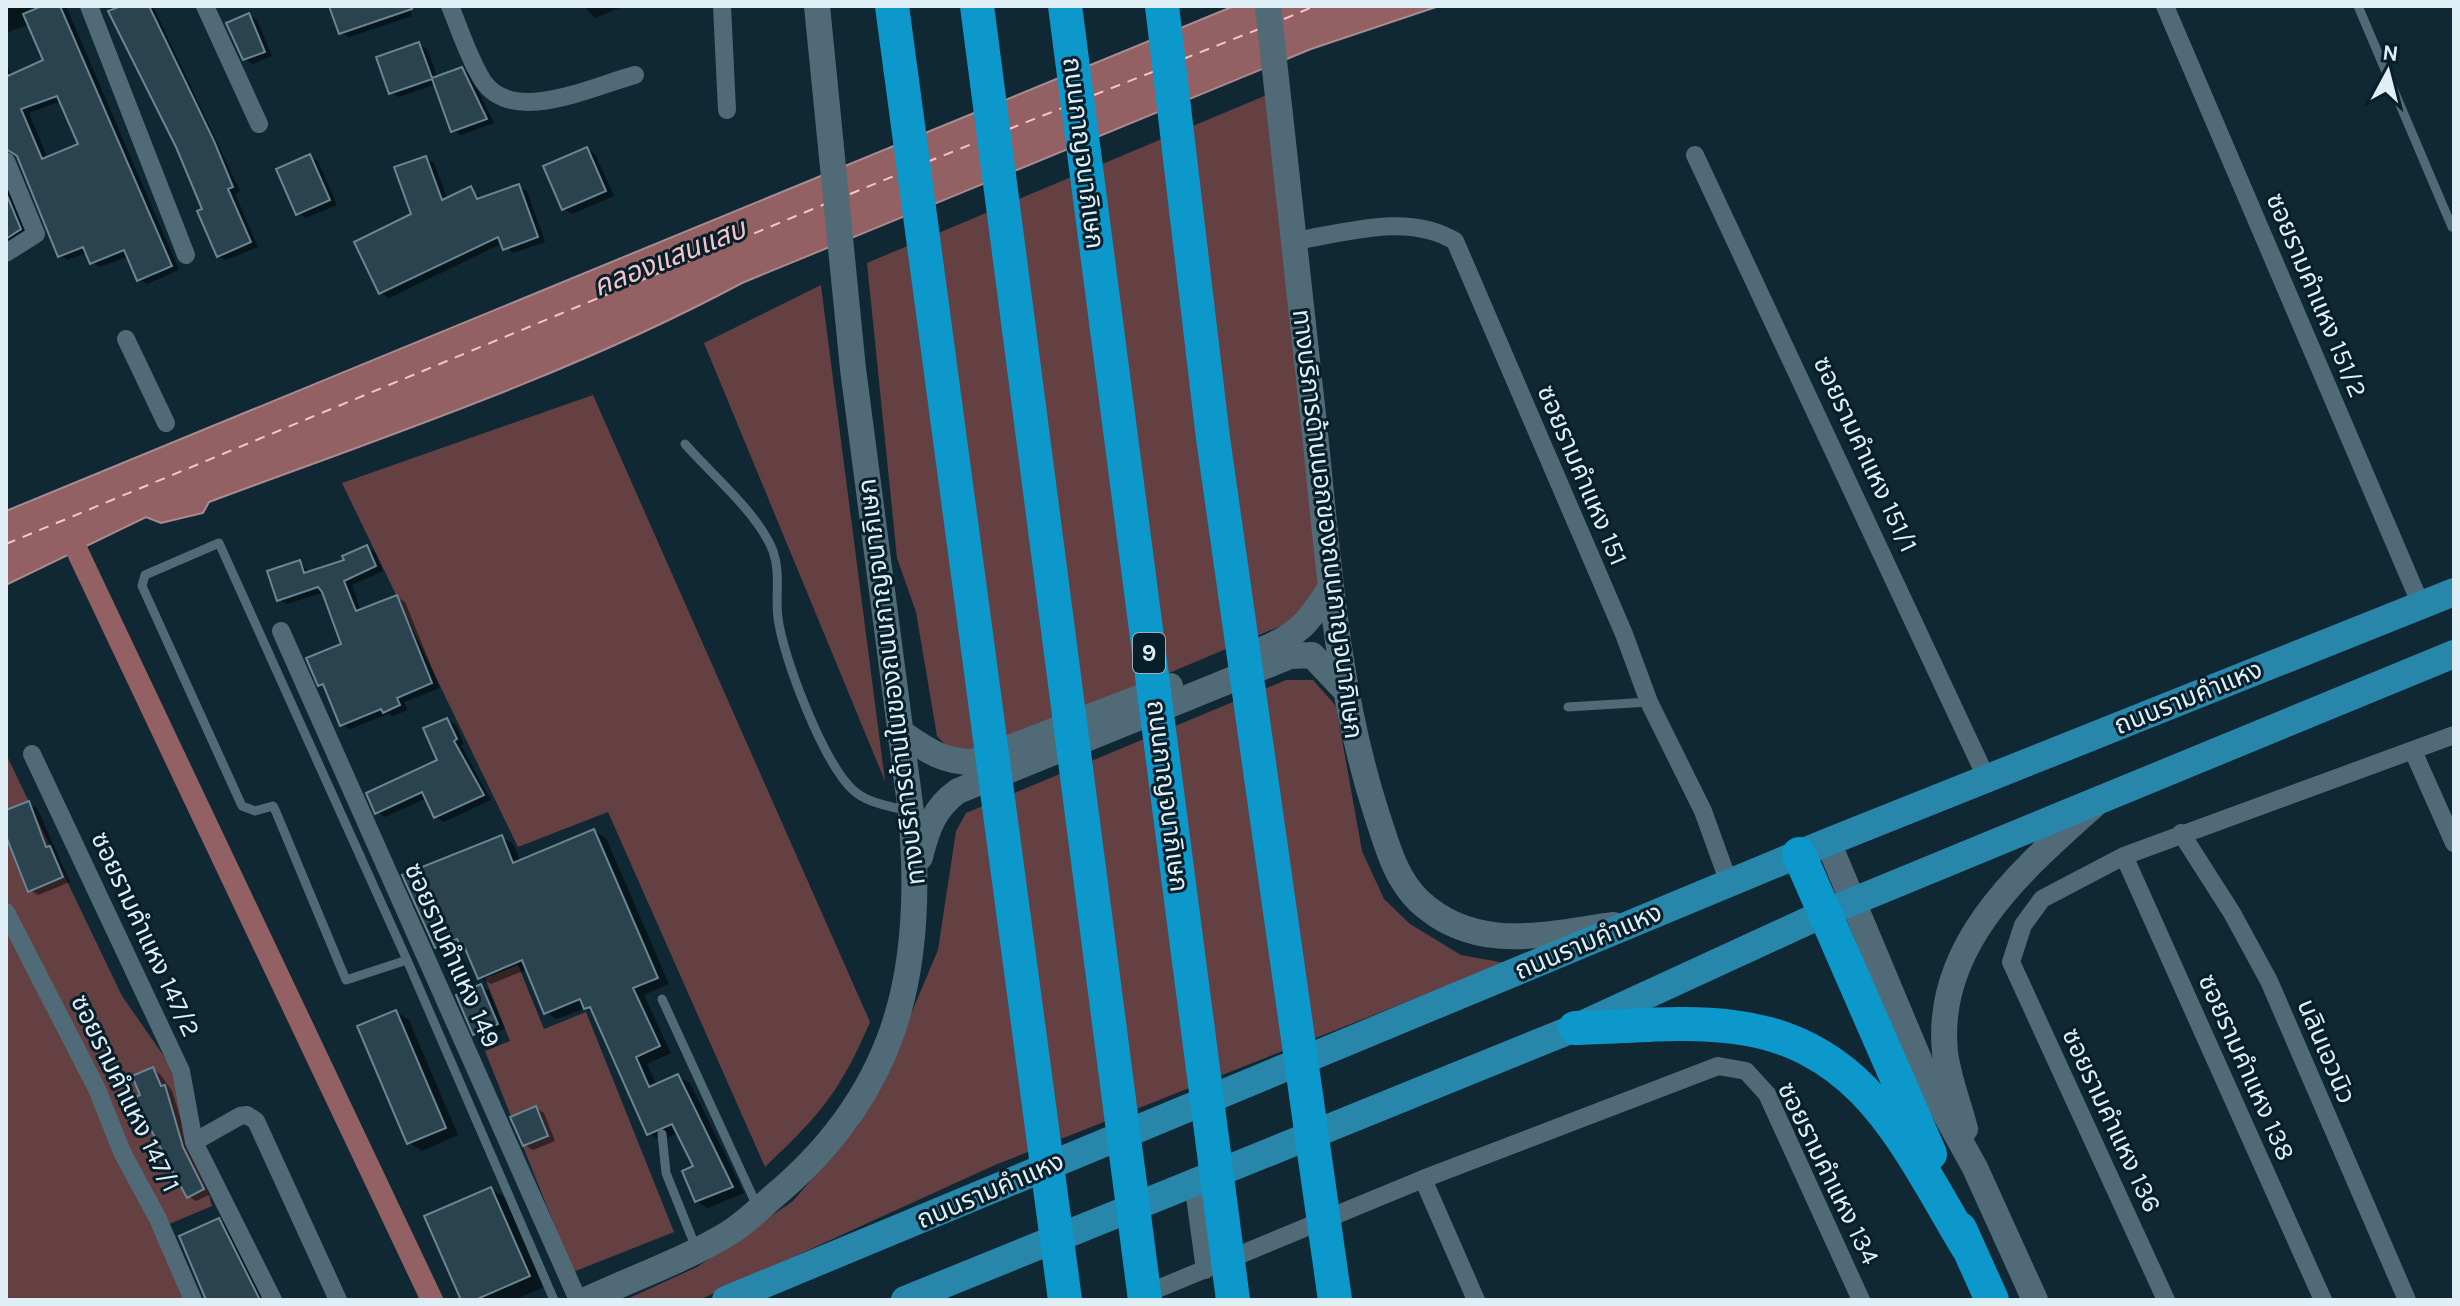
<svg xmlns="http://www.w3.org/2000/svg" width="2460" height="1306" viewBox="0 0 2460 1306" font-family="Karla,'Noto Sans Thai',sans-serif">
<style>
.green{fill:#644042}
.water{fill:#936063;stroke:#aa8b8f;stroke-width:2}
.shadow{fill:#0007;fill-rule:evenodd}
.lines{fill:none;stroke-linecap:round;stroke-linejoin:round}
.canal{stroke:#936063;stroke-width:22}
.ferry{stroke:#f7c4c7;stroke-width:2;stroke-dasharray:10 8;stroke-linecap:butt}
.building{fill:#2a434f;stroke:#6a8593;stroke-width:2;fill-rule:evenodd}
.service{stroke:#506a77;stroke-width:9}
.minor{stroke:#506a77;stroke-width:18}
.secondary{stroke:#506a77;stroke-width:26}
.primary{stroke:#2786a9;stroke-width:28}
.motorway{stroke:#0c98ca;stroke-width:34}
.labels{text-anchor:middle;stroke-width:6;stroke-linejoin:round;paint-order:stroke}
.shield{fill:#061f2a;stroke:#9fb0b9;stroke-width:2}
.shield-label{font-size:24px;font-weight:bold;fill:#e0eef6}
.street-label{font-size:26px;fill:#e0eef6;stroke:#061f2a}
.water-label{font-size:28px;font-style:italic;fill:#f7c4c7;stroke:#061f2a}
</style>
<rect width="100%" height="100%" fill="#102834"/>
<path class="green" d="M 1269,94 L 1320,587 L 1297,619 L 975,755 L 952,752 L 937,736 L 916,612 L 897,558 L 867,263 Z
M 821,285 L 821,286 L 885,781 L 704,343 Z
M 593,395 L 870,1022 C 840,1092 820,1115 765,1167 L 608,812 L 518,847 L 342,483 Z
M 1286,680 L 1313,680 L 1336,706 L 1362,851 L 1384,899 L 1410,924 L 1461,955 L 1505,963 L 995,1165 L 699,1300 L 625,1300 L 697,1267 L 793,1201 L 857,1127 L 887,1071 L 938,950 L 956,831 L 966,813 Z
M 6,754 L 122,996 L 175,1072 L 212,1206 L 155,1230 L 186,1300 L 6,1300 Z
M 518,965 L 544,1029 L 586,1012 L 674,1232 L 573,1272 L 485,1051 L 510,1041 L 485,978 Z"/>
<path class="water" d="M 1234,6 L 1439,6 L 1311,49 L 742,283 C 572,374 389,435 209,502 L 203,513 L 161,523 L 146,517 L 6,585 L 6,511 Z"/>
<path class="shadow" d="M 6,6 L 66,6 L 179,270 L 147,284 L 139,279 L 129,256 L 100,267 L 92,262 L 88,252 L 68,260 L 60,255 L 16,153 L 6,158 L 6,61 L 11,74 L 46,61 L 30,24 L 6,33 ZM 61,101 L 80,145 L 48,159 L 29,113 Z
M 108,6 L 153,6 L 240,191 L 235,194 L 258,247 L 226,260 L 218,256 L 205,210 L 178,146 Z
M 331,6 L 409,6 L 412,16 L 349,37 L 340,32 Z
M 584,6 L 624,6 L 595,18 Z
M 249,15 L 257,20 L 272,56 L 253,64 L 245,59 Z
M 419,44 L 427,49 L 438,78 L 462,70 L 470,74 L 494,123 L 461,135 L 453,130 L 436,84 L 399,97 L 390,92 Z
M 587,149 L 595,154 L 614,196 L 572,214 L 564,209 Z
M 310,157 L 318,161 L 337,205 L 306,218 L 297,213 Z
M 425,158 L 434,163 L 448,200 L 471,189 L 482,199 L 518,186 L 527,191 L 545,242 L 513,253 L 503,243 L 389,298 L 381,293 L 414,215 Z
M 6,179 L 28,234 L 6,252 Z
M 366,547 L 375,552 L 383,571 L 352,585 L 361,611 L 397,597 L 405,602 L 440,688 L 404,702 L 408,710 L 393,716 L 388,714 L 350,729 L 341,724 L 327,688 L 320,684 L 344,646 L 324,592 L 287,604 L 278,599 L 300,562 L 310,573 L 347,561 Z
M 447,720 L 456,725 L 464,744 L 461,745 L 491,800 L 444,822 L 436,817 L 427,798 L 385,817 L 377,812 L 440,761 Z
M 29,804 L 37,808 L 70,882 L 38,895 L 30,890 L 10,842 L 6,843 L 6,812 Z
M 594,831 L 606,838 L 669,984 L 644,995 L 671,1053 L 647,1064 L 657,1086 L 678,1076 L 690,1083 L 744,1193 L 708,1208 L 696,1201 L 696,1167 L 679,1133 L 661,1140 L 649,1134 L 595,1013 L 586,1008 L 557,1019 L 545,1012 L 528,969 L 491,984 L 479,977 L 467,949 L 464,947 L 449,954 L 437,947 L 501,837 L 513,844 L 521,862 Z
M 481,986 L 489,991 L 505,1029 L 483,1038 L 475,1033 Z
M 396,1012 L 409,1020 L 458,1135 L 422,1151 L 409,1143 Z
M 152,1069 L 160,1074 L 172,1091 L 191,1153 L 211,1194 L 196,1201 L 188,1196 L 143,1096 Z
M 536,1108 L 544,1113 L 555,1141 L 533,1150 L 524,1145 Z
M 491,1189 L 509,1200 L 547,1286 L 514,1300 L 463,1300 Z
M 218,1220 L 227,1225 L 266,1300 L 209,1300 Z"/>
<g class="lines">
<path class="canal" d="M 71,538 L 432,1300"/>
<path class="ferry" d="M 1284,19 L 1315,6
M 1183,59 L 1259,29
M 1094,95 L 1155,71
M 1009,129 L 1062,108
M 927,162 L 977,142
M 850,194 L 899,174
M 6,544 L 825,204"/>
</g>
<path class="building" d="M 42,6 L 60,6 L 172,266 L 137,281 L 124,250 L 90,264 L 83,247 L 58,257 L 17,156 L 6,149 L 6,72 L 8,76 L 43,60 L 23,14 ZM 57,96 L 78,144 L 42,159 L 21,109 Z
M 121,6 L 149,6 L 214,141 L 233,187 L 228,189 L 251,242 L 217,257 L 197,211 L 202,209 L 176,147 L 108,11 Z
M 329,6 L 412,6 L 412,9 L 339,34 Z
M 249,13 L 265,52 L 243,60 L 226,23 Z
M 419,42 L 432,78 L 462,67 L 487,119 L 451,132 L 432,79 L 389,94 L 376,57 Z
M 587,147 L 606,191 L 562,210 L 543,166 Z
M 310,154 L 330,200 L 296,215 L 276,169 Z
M 426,156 L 442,200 L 471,186 L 477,199 L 519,184 L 538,237 L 503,250 L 498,237 L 379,294 L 354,242 L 411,214 L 394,167 Z
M 6,193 L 21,229 L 6,239 Z
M 367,545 L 376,566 L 344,581 L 356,611 L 397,595 L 432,683 L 397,698 L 400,705 L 383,713 L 381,709 L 340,726 L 323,684 L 318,686 L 306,658 L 341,644 L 322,592 L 318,587 L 277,601 L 267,571 L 300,560 L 304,573 L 344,560 L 342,556 Z
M 447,718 L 457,739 L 454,741 L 484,795 L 434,818 L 422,792 L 375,814 L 366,793 L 437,760 L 423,728 Z
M 29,801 L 46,847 L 50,846 L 63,877 L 28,892 L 6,836 L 6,810 Z
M 594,829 L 658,978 L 633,988 L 660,1046 L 636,1057 L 649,1087 L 678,1074 L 733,1187 L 695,1202 L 682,1171 L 693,1166 L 672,1124 L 647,1135 L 590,1007 L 584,1009 L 580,999 L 544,1014 L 522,960 L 478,979 L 464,946 L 461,948 L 457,939 L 435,948 L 402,875 L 502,835 L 513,863 Z
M 481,984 L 498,1024 L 473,1035 L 456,995 Z
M 396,1010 L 446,1128 L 407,1144 L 357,1026 Z
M 153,1067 L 161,1086 L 165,1085 L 183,1147 L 204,1189 L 187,1198 L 134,1098 L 140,1095 L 132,1076 Z
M 536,1106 L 548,1136 L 523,1146 L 510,1117 Z
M 491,1187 L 530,1276 L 475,1300 L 461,1300 L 424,1216 Z
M 219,1218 L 260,1300 L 206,1300 L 179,1236 Z"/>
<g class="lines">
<path class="service" d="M 2358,6 L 2452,227
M 685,444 C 713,476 758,513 773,551 C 781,574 775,595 778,618 C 783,658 823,761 852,789 C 866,803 889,806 908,811
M 1568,707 L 1649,702
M 407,960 L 346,980 L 276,812 L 273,806 L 255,811 L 242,806 L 142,586 L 145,575 L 219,543 L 407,960 L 554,1300
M 662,999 L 757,1206
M 662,1134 L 666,1173 L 696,1248"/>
<path class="minor" d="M 89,6 L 186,255
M 205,6 L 259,124
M 450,6 C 460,30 469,59 483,81 C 513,126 593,86 635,75
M 722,6 L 727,110
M 2165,6 L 2421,605
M 1695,155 L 1986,777
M 6,161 L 36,234 L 6,253
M 1294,241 C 1346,233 1407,212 1455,241 L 1624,634 L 1649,702 L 1703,811 L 1729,883
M 126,339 L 166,423
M 281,631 L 578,1300
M 2413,751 L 2454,843
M 32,754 L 181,1071 L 194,1142 L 273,1300
M 2181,833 L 2232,913 L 2269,981 L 2407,1300
M 2124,856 L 2323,1300
M 6,912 L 97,1089 L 122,1152 L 158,1219 L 193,1300
M 194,1142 L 240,1116 L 247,1115 L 256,1121 L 338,1300
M 1423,1179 L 1476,1300
M 1193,1182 L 1205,1270
M 1138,1297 L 1423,1179 L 1718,1066 L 1746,1071 L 1767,1094 L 1861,1300
M 2166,1300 L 2011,962 L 2023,925 L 2042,899 L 2124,856 L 2454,735"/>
<path class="secondary" d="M 1268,6 C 1282,136 1297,267 1311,397 C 1327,537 1333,680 1377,815 C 1387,845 1395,878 1419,901 C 1476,954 1545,934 1614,925
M 1259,651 C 1298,636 1309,622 1331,587
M 900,732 C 925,749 942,762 973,762 L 1170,686
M 1828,842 L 1931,1088 L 1975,1168 L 2035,1300
M 920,857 C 927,829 934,808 958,791 L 1290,656 L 1312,655 L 1346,691
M 1965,1129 C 1959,1105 1948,1078 1945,1052 C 1934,944 2023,869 2094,805
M 586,1300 C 633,1278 685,1260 729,1233 C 748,1221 764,1204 781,1190 C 901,1086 925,964 911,812 L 853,369 L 817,6"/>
<path class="primary" d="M 726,1300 L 1828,842 L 2454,592
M 905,1300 L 1575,1028 L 1825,913 L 2454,654"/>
<path class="motorway" d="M 892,6 L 1065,1300
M 977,6 L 1145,1300
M 1065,6 L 1233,1300
M 1162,6 L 1213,438 L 1335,1300
M 1799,854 L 1930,1154
M 1575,1028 C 1627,1027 1683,1020 1734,1027 C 1865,1043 1907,1147 1968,1248
M 1960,1229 L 1992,1300"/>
</g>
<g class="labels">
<rect class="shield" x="1133" y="633" width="32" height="40" rx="6"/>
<g class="shield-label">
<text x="1149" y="661">9</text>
</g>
<g class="street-label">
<text transform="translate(1084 153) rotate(83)" y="9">ถนนกาญจนาภิเษก</text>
<text transform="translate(2317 295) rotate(67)" y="9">ซอยรามคำแหง 151/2</text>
<text transform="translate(1866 454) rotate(65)" y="9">ซอยรามคำแหง 151/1</text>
<text transform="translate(1583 475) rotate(67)" y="9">ซอยรามคำแหง 151</text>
<text transform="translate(1328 524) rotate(83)" y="9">ทางบริการด้านนอกของถนนกาญจนาภิเษก</text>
<text transform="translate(891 682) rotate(-97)" y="9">ทางบริการด้านในของถนนกาญจนาภิเษก</text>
<text transform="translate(2188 697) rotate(-22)" y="9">ถนนรามคำแหง</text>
<text transform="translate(1168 796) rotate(83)" y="9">ถนนกาญจนาภิเษก</text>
<text transform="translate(146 934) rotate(65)" y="9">ซอยรามคำแหง 147/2</text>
<text transform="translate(1588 941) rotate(-23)" y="9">ถนนรามคำแหง</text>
<text transform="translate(453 955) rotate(66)" y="9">ซอยรามคำแหง 149</text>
<text transform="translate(2327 1051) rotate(67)" y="9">นลินเอวนิว</text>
<text transform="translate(2247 1067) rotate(66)" y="9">ซอยรามคำแหง 138</text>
<text transform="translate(126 1093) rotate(64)" y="9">ซอยรามคำแหง 147/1</text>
<text transform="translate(2112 1120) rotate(65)" y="9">ซอยรามคำแหง 136</text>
<text transform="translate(1829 1173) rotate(64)" y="9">ซอยรามคำแหง 134</text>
<text transform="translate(990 1190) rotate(-23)" y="9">ถนนรามคำแหง</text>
</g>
<g class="water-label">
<text transform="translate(669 257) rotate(-22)" y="10">คลองแสนแสบ</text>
</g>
</g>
<rect width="2460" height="1306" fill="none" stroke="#e0eef6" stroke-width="16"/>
<g transform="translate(2388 72) rotate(7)" stroke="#061f2a" stroke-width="6" paint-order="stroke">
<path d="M0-6L14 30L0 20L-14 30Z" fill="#e0eef6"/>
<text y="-12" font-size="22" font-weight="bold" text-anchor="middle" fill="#e0eef6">N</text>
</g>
</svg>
